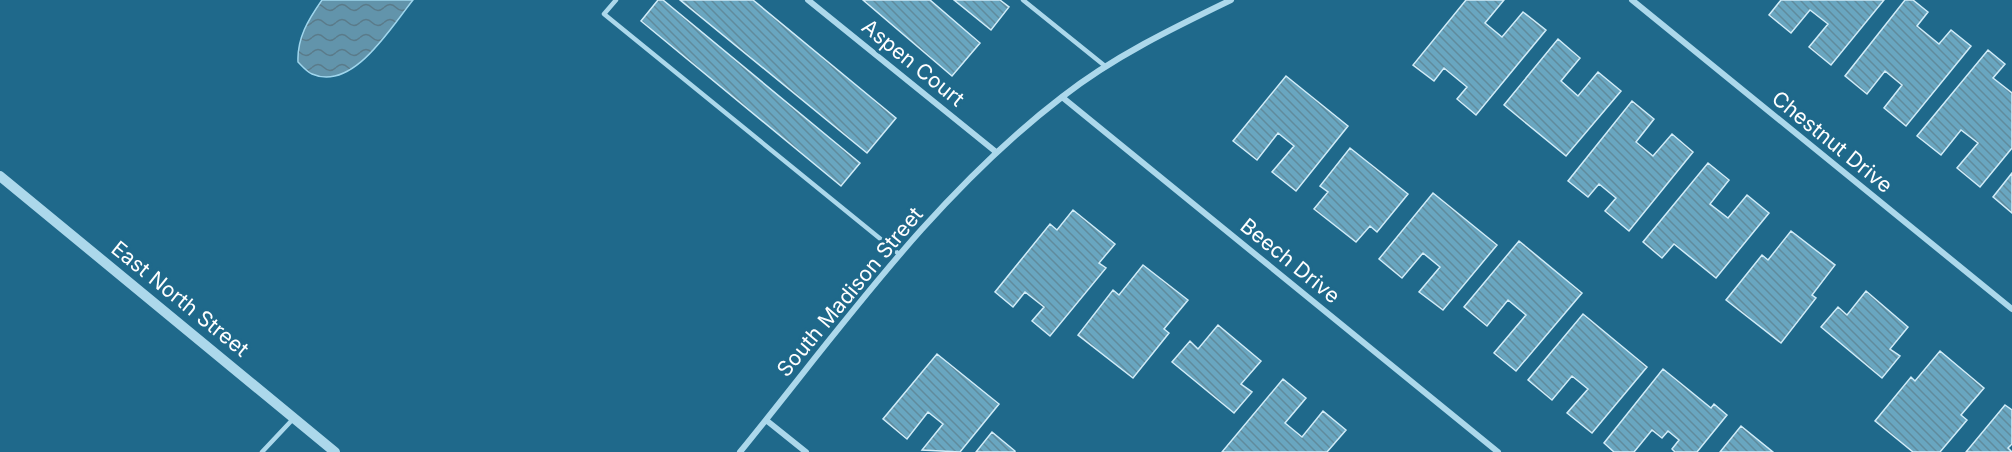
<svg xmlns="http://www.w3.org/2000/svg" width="2012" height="452" viewBox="0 0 2012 452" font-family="Inter,sans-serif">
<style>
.water{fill:url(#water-waves);stroke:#9fd6ed;stroke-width:1.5}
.building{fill:url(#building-back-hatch);stroke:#d1ecf8;stroke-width:1.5}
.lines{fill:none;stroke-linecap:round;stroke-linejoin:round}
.service{stroke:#acd8eb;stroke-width:4.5}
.minor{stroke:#acd8eb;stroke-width:6}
.tertiary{stroke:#acd8eb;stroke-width:10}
.labels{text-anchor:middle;stroke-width:6;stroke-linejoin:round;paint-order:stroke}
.street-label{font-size:21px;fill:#fff;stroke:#1f698b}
</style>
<defs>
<pattern id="water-waves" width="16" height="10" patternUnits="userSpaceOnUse" patternTransform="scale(1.5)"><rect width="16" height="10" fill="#6294ab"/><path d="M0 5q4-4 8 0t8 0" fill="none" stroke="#5a7b8a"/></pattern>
<pattern id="building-back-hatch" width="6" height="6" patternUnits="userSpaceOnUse" patternTransform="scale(1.5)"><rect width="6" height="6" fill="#69a6c0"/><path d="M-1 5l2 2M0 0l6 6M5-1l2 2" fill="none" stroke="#608b9d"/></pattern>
</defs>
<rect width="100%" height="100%" fill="#1f698b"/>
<path class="water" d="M 322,0 L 413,0 C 391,27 353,92 312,74 C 307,72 302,66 298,62 C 297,38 308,20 322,0 Z"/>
<path class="building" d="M 658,0 L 663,0 L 860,163 L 841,186 L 641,21 Z
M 680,0 L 753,0 L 896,118 L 867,153 Z
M 863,0 L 930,0 L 980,43 L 952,76 Z
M 954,0 L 1000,0 L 1009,7 L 991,30 Z
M 1466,0 L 1504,0 L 1485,23 L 1502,37 L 1523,12 L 1546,30 L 1476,115 L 1457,99 L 1467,87 L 1444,68 L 1434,81 L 1413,65 Z
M 1781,0 L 1884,0 L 1831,65 L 1809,47 L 1828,24 L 1810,10 L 1791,33 L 1769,15 Z
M 1905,0 L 1913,0 L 1928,12 L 1917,26 L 1939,44 L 1951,30 L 1971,46 L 1906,126 L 1884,108 L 1902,85 L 1885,71 L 1867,94 L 1845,76 Z
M 1558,39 L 1580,58 L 1561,81 L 1578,96 L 1598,72 L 1621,91 L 1566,156 L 1504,105 Z
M 1988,50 L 2005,64 L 1993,78 L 2012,93 L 2012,148 L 1980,187 L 1957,168 L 1978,143 L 1961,130 L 1941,155 L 1917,136 Z
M 1286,76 L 1348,126 L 1296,191 L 1272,172 L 1294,146 L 1278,133 L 1257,160 L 1233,141 Z
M 1632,101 L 1654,119 L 1636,142 L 1653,156 L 1672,134 L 1693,152 L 1629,231 L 1605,211 L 1616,198 L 1599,184 L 1588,197 L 1568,181 Z
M 1350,148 L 1408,194 L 1377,232 L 1370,226 L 1356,242 L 1314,209 L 1328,192 L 1320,186 Z
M 1708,163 L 1729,180 L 1710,204 L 1728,218 L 1747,195 L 1769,213 L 1716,278 L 1674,244 L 1662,258 L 1643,242 Z
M 2012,173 L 2012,213 L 1993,197 Z
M 1433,193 L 1497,245 L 1443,310 L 1419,292 L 1440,267 L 1423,253 L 1402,278 L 1379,259 Z
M 1073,210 L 1115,244 L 1099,263 L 1106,268 L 1050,336 L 1032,321 L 1044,307 L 1025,292 L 1013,307 L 995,292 L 1050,224 L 1057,230 Z
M 1791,231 L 1835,265 L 1812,295 L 1816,298 L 1781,343 L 1726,300 L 1762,255 L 1768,260 Z
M 1519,241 L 1582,293 L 1516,371 L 1494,353 L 1526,315 L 1508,300 L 1487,326 L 1464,307 Z
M 1143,265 L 1188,300 L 1164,329 L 1169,333 L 1133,378 L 1078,335 L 1113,290 L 1119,295 Z
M 1866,291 L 1908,327 L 1890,349 L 1900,356 L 1882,378 L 1821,327 L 1838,307 L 1847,315 Z
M 1583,314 L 1647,367 L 1592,433 L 1567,413 L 1588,389 L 1572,376 L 1552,400 L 1528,380 Z
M 1218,325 L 1261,361 L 1241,384 L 1252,392 L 1234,413 L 1172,362 L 1190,341 L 1198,349 Z
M 1940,351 L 1984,388 L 1961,415 L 1967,420 L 1940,452 L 1913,452 L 1875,421 L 1911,377 L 1915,381 Z
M 937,354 L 999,404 L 960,452 L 922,450 L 943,424 L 928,412 L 907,439 L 883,419 Z
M 1663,369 L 1711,408 L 1714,404 L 1727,415 L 1697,452 L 1675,452 L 1672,449 L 1679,440 L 1668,431 L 1662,438 L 1652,430 L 1634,452 L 1614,452 L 1604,443 Z
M 1283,379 L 1306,398 L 1285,423 L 1302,437 L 1323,411 L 1346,430 L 1327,452 L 1222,452 Z
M 2005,405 L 2012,410 L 2012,444 L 2008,448 L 2012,452 L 1966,452 Z
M 1741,426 L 1773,452 L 1720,452 Z
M 992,432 L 1015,451 L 1015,452 L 976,452 Z"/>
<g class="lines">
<path class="service" d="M 616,0 L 604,14 L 899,254
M 1023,0 L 1105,66
M 262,452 L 294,418"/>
<path class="minor" d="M 808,0 L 996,152
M 1632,0 L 2012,309
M 1062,97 L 1498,452
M 766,420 L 806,452
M 740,452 C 841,328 934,195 1062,97 C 1113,57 1173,28 1231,0"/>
<path class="tertiary" d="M 0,176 L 335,452"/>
</g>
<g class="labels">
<g class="street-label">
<text transform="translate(913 63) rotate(39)" y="7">Aspen Court</text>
<text transform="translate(1832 142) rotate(39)" y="7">Chestnut Drive</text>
<text transform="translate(1290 261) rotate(39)" y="7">Beech Drive</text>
<text transform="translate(850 292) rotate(-50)" y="7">South Madison Street</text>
<text transform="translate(180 299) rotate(39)" y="7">East North Street</text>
</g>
</g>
</svg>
